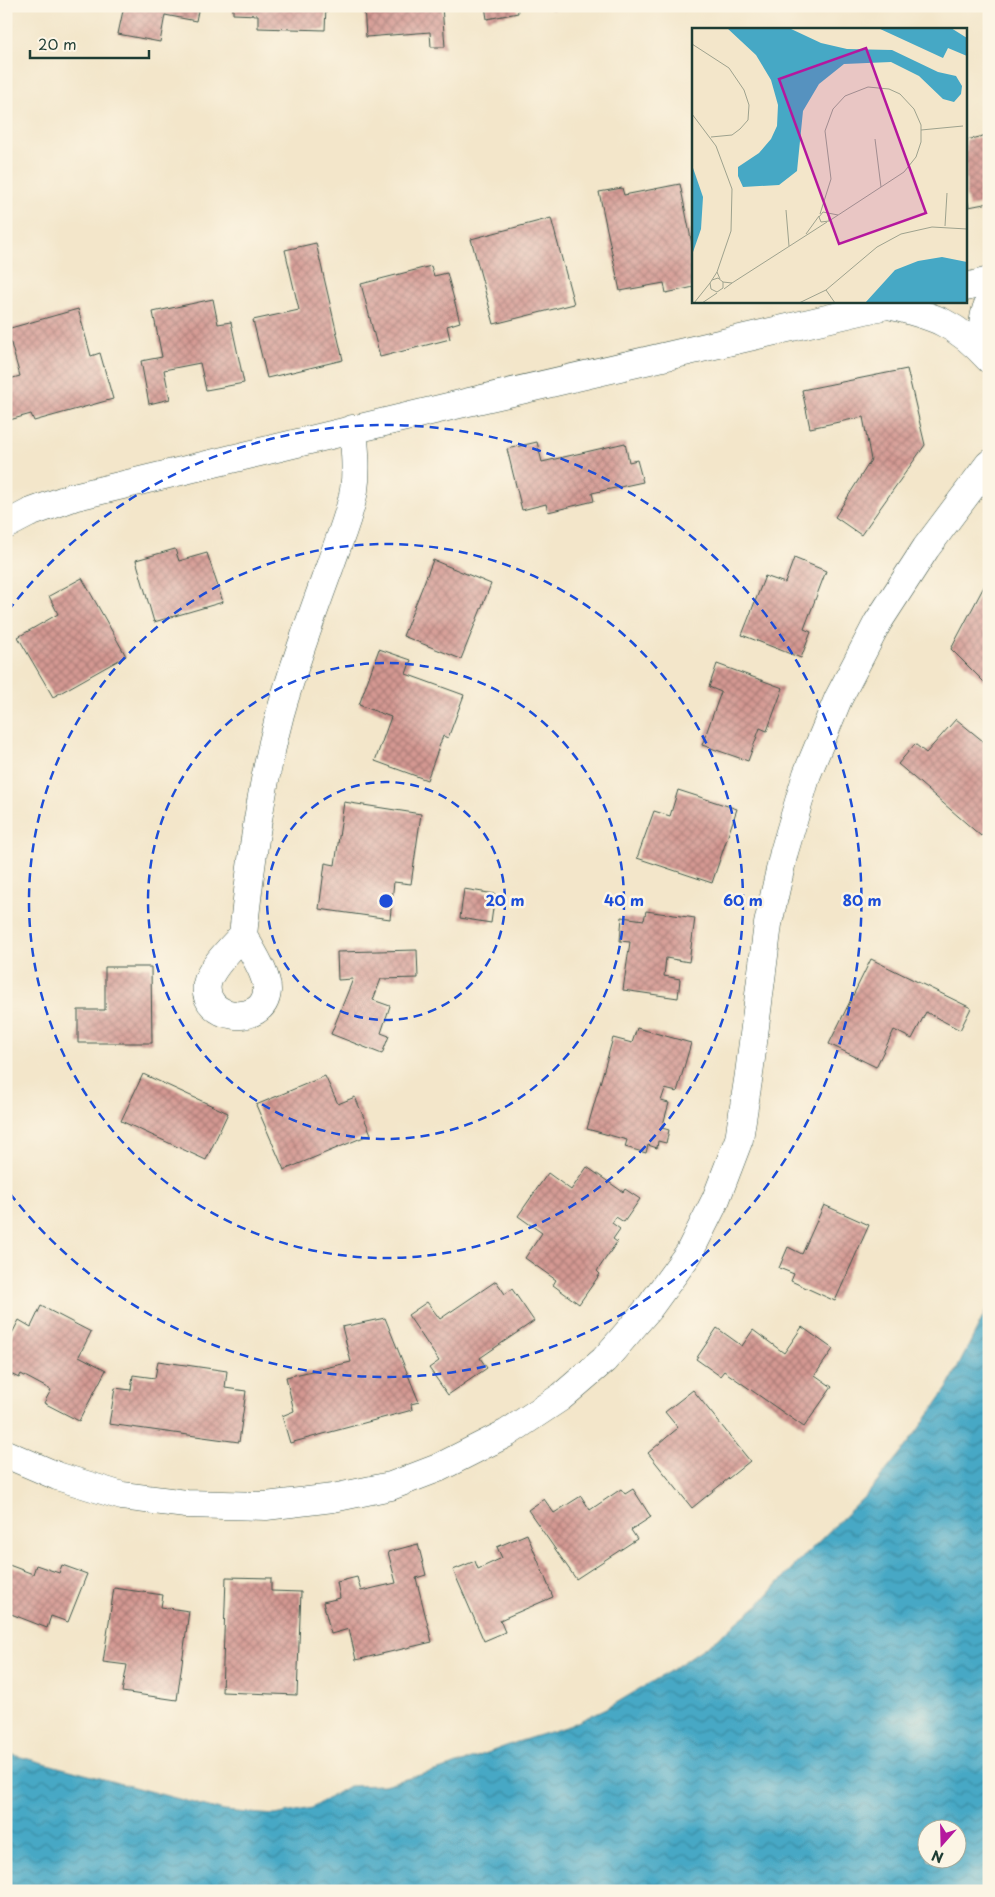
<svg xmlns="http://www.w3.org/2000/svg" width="995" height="1897" viewBox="0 0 995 1897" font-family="'Playpen Sans',sans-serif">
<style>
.water{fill:url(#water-waves);stroke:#32727c;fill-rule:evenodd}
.building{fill:url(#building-cross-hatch)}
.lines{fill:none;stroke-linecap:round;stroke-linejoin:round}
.minor-casing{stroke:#3f564a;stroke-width:29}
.minor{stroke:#fff;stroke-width:28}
.ring{fill:none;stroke:#1d4ed8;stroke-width:2.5;stroke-dasharray:9 6}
.inset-road{fill:none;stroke:#9ea28e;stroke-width:1}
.view{fill:#b5179e;fill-opacity:0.15;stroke:#b5179e;stroke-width:2.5}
.inset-edge{fill:none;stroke:#1f3d34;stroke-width:2.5}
.centre{fill:#1d4ed8;stroke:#fcf5e5;stroke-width:2.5}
.ring-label{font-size:15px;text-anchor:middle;font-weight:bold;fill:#1d4ed8;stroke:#fcf5e5;stroke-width:5;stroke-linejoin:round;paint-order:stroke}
</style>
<defs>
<pattern id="water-waves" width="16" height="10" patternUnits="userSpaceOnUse" patternTransform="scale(1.25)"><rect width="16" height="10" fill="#46a8c5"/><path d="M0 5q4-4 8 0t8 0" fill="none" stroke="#3a8aa1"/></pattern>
<pattern id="building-cross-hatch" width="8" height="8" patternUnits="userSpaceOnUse" patternTransform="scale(1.25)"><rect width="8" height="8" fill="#d49892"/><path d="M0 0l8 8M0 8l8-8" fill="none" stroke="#ab7d78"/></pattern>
</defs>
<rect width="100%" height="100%" fill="#fcf5e5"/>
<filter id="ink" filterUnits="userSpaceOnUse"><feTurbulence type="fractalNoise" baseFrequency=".02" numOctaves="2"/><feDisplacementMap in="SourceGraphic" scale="10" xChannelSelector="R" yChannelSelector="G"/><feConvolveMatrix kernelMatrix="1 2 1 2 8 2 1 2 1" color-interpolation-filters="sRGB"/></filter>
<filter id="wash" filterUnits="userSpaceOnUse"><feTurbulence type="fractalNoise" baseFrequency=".0096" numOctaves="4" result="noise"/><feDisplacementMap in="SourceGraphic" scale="20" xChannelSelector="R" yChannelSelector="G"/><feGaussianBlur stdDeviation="1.12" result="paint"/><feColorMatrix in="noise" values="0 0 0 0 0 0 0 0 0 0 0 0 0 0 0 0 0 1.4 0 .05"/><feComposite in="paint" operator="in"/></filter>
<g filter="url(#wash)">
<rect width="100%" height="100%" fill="#f3e6ca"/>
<path class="water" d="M 989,1305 L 989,1891 L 6,1891 L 6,1753 L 224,1811 L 275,1815 L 312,1808 L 349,1786 L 384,1785 L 449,1767 L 517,1742 L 569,1726 L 611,1706 L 670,1671 L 717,1639 L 758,1605 L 797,1563 L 870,1491 L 913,1437 L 948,1387 ZM 928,1830 L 958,1830 L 958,1860 L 928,1860 Z"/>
<g id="blocks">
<path class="building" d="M 124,6 L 199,6 L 196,21 L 165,15 L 160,42 L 118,34 Z
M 233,6 L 326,6 L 325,30 L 258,28 L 258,15 L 233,14 Z
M 364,6 L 442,6 L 445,47 L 431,47 L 430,32 L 366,37 Z
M 485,6 L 517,6 L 518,13 L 487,19 Z
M 551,6 L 564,6 L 564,7 L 551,10 Z
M 989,135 L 989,203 L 969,207 L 966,195 L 966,140 Z
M 680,184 L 694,254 L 694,287 L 666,293 L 664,283 L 620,291 L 599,192 L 622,188 L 624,195 Z
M 551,218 L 574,304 L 494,324 L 471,239 Z
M 316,243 L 343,360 L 267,378 L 253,320 L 299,310 L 285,250 Z
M 431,266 L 434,276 L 447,273 L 460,322 L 447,326 L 450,339 L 380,357 L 361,284 Z
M 213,299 L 218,324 L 231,322 L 244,383 L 206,390 L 200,363 L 164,370 L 170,399 L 149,404 L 141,361 L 162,357 L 153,312 Z
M 78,309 L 91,356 L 100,353 L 113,399 L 34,421 L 31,414 L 6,421 L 6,380 L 20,376 L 7,329 Z
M 907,369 L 925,445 L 861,535 L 835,517 L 871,460 L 863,417 L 810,428 L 802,390 Z
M 537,442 L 542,462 L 625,443 L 629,462 L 637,460 L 643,482 L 592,493 L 594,501 L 548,512 L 546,504 L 522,510 L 507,449 Z
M 175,549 L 179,561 L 207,553 L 223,602 L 154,622 L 136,560 Z
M 794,558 L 826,571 L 804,629 L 811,632 L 801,658 L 742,635 L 765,576 L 785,583 Z
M 433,560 L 491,584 L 461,659 L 403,636 Z
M 989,577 L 989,687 L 951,649 Z
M 82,578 L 126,656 L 53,697 L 18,637 L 58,614 L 49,596 Z
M 379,649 L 411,660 L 406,674 L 464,695 L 448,738 L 443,736 L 427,780 L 375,761 L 391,717 L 359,705 Z
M 717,664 L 783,688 L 767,731 L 760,728 L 748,761 L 702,745 L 721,692 L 709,687 Z
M 956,719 L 989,746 L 989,827 L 981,836 L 898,764 L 915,744 L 926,753 Z
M 678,790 L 737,809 L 712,883 L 637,858 L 654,811 L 670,816 Z
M 344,802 L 421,814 L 411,884 L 394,882 L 390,919 L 319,909 L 325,863 L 335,865 Z
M 464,889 L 495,894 L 491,923 L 460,918 Z
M 646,911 L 695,918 L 689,962 L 666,958 L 664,976 L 680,979 L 678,998 L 623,990 L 630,942 L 620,941 L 622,917 L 644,920 Z
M 417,950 L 418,978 L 381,979 L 373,1000 L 390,1006 L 381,1033 L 389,1036 L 382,1054 L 331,1034 L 353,979 L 338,980 L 337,952 Z
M 871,959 L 971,1008 L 960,1030 L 926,1012 L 912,1039 L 894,1030 L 876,1067 L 829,1044 Z
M 105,967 L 151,967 L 152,1043 L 78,1043 L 78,1010 L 105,1010 Z
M 637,1028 L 691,1043 L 677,1092 L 665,1089 L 661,1101 L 669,1103 L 662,1128 L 669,1130 L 666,1143 L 658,1141 L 657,1148 L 648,1145 L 646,1153 L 625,1147 L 627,1140 L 587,1129 L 613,1038 L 632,1043 Z
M 143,1074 L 228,1113 L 206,1160 L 121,1121 Z
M 325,1076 L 338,1104 L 355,1097 L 371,1134 L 284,1170 L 256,1105 Z
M 587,1167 L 623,1192 L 625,1189 L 640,1199 L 624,1222 L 616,1217 L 612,1223 L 620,1229 L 613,1239 L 617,1242 L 597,1271 L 600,1274 L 579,1304 L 553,1285 L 556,1280 L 525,1258 L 542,1233 L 518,1216 L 548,1173 L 571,1190 Z
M 824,1205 L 869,1225 L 835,1301 L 791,1281 L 794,1274 L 779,1268 L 788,1247 L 802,1254 Z
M 496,1281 L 505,1294 L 512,1289 L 534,1321 L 480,1358 L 487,1368 L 448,1395 L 429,1368 L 439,1361 L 408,1315 L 427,1302 L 440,1319 Z
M 41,1306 L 91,1332 L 79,1356 L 106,1370 L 79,1421 L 44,1403 L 51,1390 L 21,1374 L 19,1378 L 6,1372 L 6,1345 L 19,1320 L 31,1327 Z
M 385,1318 L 419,1402 L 411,1404 L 412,1410 L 290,1443 L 282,1416 L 294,1411 L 286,1377 L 351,1362 L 342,1327 Z
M 802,1327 L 833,1349 L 815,1375 L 832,1387 L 804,1427 L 724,1371 L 720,1376 L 696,1359 L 717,1328 L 742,1346 L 753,1330 L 784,1353 Z
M 158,1361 L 227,1371 L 225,1388 L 246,1391 L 239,1442 L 109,1424 L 115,1388 L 131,1390 L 133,1375 L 155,1378 Z
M 693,1390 L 750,1461 L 692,1508 L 648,1453 L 678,1428 L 665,1412 Z
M 621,1489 L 625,1494 L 633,1489 L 651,1517 L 631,1530 L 637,1539 L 576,1579 L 528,1510 L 544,1499 L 554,1513 L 581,1496 L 590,1510 Z
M 527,1534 L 553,1597 L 500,1620 L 505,1632 L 484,1641 L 453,1570 L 475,1561 L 478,1569 L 502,1558 L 497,1547 Z
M 418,1544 L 426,1575 L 416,1578 L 432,1642 L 356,1660 L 349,1629 L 331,1634 L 323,1602 L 340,1598 L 337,1582 L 357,1577 L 361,1591 L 396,1583 L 388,1552 Z
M 9,1565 L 33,1574 L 36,1565 L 59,1573 L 62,1565 L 87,1574 L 68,1622 L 51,1616 L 47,1628 L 6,1612 L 6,1572 Z
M 226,1577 L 271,1578 L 271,1591 L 301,1592 L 297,1695 L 222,1692 Z
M 114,1588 L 163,1595 L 161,1607 L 189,1611 L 177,1700 L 122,1692 L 127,1665 L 103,1662 Z"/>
</g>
</g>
<g filter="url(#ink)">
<use href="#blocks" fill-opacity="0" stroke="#3f564a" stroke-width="1"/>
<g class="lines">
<g class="minor-casing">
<path id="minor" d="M 966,287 L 989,281
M 989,302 C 981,321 981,337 989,356
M 888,305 C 934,316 956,323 989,359
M 6,525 L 29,513 L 73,497 L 460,404 L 904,301
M 243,935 C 251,860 261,786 280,714 C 294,664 312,615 330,566 C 338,542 350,516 354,490 C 357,470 355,450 353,429
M 243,935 C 251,950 268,975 267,991 C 264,1028 201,1020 207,984 C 210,968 232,947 243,935 Z
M 6,1454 L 57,1476 L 122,1496 L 186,1504 L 266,1506 L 333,1498 L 391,1486 L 438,1468 L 507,1433 L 561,1397 L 604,1360 L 649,1308 L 689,1253 L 716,1199 L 739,1139 L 749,1074 L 768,924 L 784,852 L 807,774 L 838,699 L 878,622 L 926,548 L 989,464"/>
</g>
<use href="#minor" class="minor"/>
</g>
</g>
<g class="ring">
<circle cx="386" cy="901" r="119"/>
<circle cx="386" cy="901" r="238"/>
<circle cx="386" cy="901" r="357"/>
<path d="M8 611A476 476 0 1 1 8 1191"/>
</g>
<g transform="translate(692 28)">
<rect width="275" height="275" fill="#f3e6ca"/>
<path d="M 35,0 L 97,0 L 129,15 L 155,21 L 200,22 L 246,44 L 264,48 L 270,58 L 269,66 L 262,74 L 251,71 L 227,48 L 199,34 L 152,36 L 127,56 L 111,83 L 105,143 L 87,157 L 51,159 L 46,148 L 46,139 L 67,125 L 79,111 L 85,98 L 86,77 L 79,52 L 64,27 ZM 186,0 L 259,0 L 275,10 L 275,28 L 256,20 L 251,30 ZM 0,137 L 11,169 L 9,201 L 0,227 ZM 250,229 L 275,234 L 275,275 L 173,275 L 203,242 L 226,233 Z" fill="#46a8c5"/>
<path class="inset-road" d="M 0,16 L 37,40 L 52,62 L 57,77 L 56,92 L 48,101 L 40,107 L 19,109M 0,86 L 24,118 L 40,161 L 39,203 L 25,244M 229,102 L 271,98M 183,111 L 189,159M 94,182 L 97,218M 136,185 L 137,193 L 129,194 L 127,189 L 131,184 L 146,187M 128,186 L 139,151 L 133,103 L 141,81 L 153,68 L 176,59 L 197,61 L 208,66 L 222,81 L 229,97 L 229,114 L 224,129 L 212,144 L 137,193M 253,198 L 255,165M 114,206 L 127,188M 20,252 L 26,250 L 31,254 L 31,260 L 25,264 L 19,261 L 18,255 L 25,244 L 28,251M 31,254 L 40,255 L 32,261M 40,255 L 135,194M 134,262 L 143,275M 2,275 L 18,255M 10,275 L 25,265M 107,275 L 134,262 L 185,219 L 209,206 L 240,199 L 275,201"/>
<path class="view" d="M 174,20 L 234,185 L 147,216 L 87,51 Z"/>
<rect width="275" height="275" class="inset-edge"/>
</g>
<circle cx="386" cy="901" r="8" class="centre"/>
<g class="ring-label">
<text x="505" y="906">20 m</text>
<text x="624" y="906">40 m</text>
<text x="743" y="906">60 m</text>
<text x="862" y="906">80 m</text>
</g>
<rect width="995" height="1897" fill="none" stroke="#fcf5e5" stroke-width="25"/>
<g transform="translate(942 1844) rotate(200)"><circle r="24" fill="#fcf5e5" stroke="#a4ab9e"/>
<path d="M0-4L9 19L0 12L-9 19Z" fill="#b5179e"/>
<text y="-8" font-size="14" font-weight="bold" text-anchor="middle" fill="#1f3d34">N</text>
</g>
<path d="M30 50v8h119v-8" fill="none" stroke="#1f3d34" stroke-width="2.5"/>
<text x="38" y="50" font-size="15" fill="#1f3d34" stroke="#fcf5e5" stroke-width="4" paint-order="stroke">20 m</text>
</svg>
